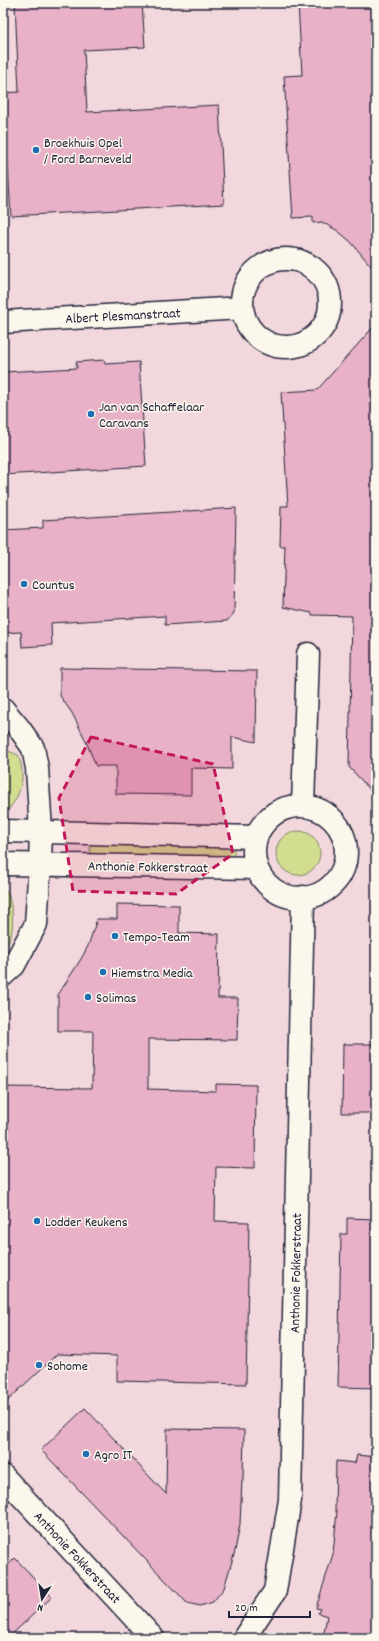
<svg xmlns="http://www.w3.org/2000/svg" width="379" height="1641" viewBox="0 0 379 1641" font-family="Dekko,sans-serif">
<style>
.built{fill:#f2d8dc}
.green{fill:#d2dd90;stroke:#7a8066}
.building{fill:#e8b1c7;stroke:#22223b}
.lines{fill:none;stroke-linecap:round;stroke-linejoin:round}
.minor-casing{stroke:#22223b;stroke-width:25}
.minor{stroke:#fbf7ec;stroke-width:22}
.marked{fill:#c2185b;fill-opacity:0.2;stroke:#c2185b;stroke-width:3;stroke-dasharray:8 5;stroke-linejoin:round}
.poi-dot{fill:#1f6fb2;stroke:#fbf7ec;stroke-width:1.5}
.labels{text-anchor:middle;stroke-width:3;stroke-linejoin:round;paint-order:stroke}
.poi-label{font-size:14px;fill:#22223b;stroke:#fbf7ec;text-anchor:start}
.street-label{font-size:14px;fill:#22223b;stroke:#fbf7ec}
</style>
<rect width="100%" height="100%" fill="#f7e9e5"/>
<filter id="ink" filterUnits="userSpaceOnUse"><feTurbulence type="fractalNoise" baseFrequency=".025" numOctaves="2"/><feDisplacementMap in="SourceGraphic" scale="8" xChannelSelector="R" yChannelSelector="G"/><feConvolveMatrix kernelMatrix="1 2 1 2 8 2 1 2 1" color-interpolation-filters="sRGB"/></filter>
<g filter="url(#ink)">
<path class="built" d="M 3,3 L 376,3 L 376,1638 L 3,1638 Z"/>
<path class="green" d="M 3,749 L 18,755 C 26,774 22,794 8,810 L 3,807 Z
M276 853a22 22 0 1 1 44 0a22 22 0 1 1-44 0Z
M 90,843 L 234,845 L 234,858 L 90,855 Z
M 3,890 L 8,893 C 13,911 17,934 3,949 Z"/>
<path class="building" d="M 15,3 L 142,3 L 145,47 L 84,50 L 87,112 L 219,105 L 224,204 L 11,216 L 7,150 L 3,151 L 3,93 L 19,92 Z
M 298,3 L 376,3 L 376,272 L 351,242 L 338,231 L 322,222 L 313,223 L 313,217 L 293,218 L 284,76 L 302,75 Z
M 376,324 L 376,796 L 349,767 L 352,616 L 312,615 L 312,613 L 283,607 L 285,546 L 280,546 L 281,506 L 288,506 L 281,392 L 317,390 Z
M 104,360 L 105,364 L 139,362 L 146,466 L 3,475 L 3,372 L 77,368 L 76,362 Z
M 236,508 L 234,613 L 227,621 L 165,625 L 165,616 L 51,623 L 52,645 L 22,647 L 21,632 L 3,633 L 3,530 L 43,528 L 43,520 Z
M 60,668 L 257,671 L 256,742 L 232,737 L 232,769 L 191,768 L 191,795 L 116,794 L 116,766 L 96,766 L 85,739 L 72,713 L 60,696 Z
M 117,904 L 179,905 L 179,933 L 219,934 L 218,998 L 238,998 L 237,1040 L 148,1039 L 148,1089 L 216,1091 L 216,1084 L 256,1085 L 255,1168 L 216,1167 L 215,1221 L 249,1222 L 246,1384 L 117,1381 L 117,1356 L 57,1354 L 3,1405 L 3,1087 L 92,1088 L 93,1031 L 58,1031 L 58,995 L 81,959 L 88,946 L 97,919 L 117,919 Z
M 343,1044 L 376,1044 L 376,1113 L 342,1113 Z
M 347,1218 L 376,1219 L 376,1388 L 338,1387 L 341,1234 L 347,1234 Z
M 85,1408 L 166,1494 L 167,1429 L 244,1430 L 243,1480 L 242,1480 L 240,1524 L 235,1551 L 224,1588 L 213,1602 L 200,1606 L 187,1603 L 41,1450 Z
M 357,1455 L 376,1457 L 376,1638 L 323,1638 L 327,1616 L 318,1613 L 320,1609 L 316,1608 L 333,1554 L 337,1511 L 335,1511 L 336,1461 L 355,1463 Z
M 15,1558 L 52,1597 L 8,1638 L 3,1638 L 3,1570 Z"/>
<g class="lines">
<g class="minor-casing">
<path id="minor" d="M242 303a44 44 0 1 1 88 0a44 44 0 1 1-88 0Z
M 3,322 L 242,308
M 3,709 L 19,728 L 33,748 L 37,768 L 41,831 L 40,864 L 36,924 L 14,965 L 3,975
M 303,806 L 308,654
M254 852a46 46 0 1 1 92 0a46 46 0 1 1-92 0Z
M 3,831 L 256,837
M 3,864 L 257,868
M 3,1476 L 153,1638
M 244,1638 L 275,1591 L 290,1500 L 303,897"/>
</g>
<use href="#minor" class="minor"/>
</g>
</g>
<path class="marked" d="M 91,737 L 213,764 L 233,854 L 176,894 L 73,891 L 59,798 Z"/>
<g class="poi-dot">
<circle cx="36" cy="150" r="4"/>
<circle cx="91" cy="414" r="4"/>
<circle cx="24" cy="584" r="4"/>
<circle cx="115" cy="936" r="4"/>
<circle cx="103" cy="972" r="4"/>
<circle cx="88" cy="997" r="4"/>
<circle cx="37" cy="1221" r="4"/>
<circle cx="39" cy="1365" r="4"/>
<circle cx="86" cy="1454" r="4"/>
</g>
<g class="labels">
<g class="poi-label">
<text x="44" y="147">Broekhuis Opel<tspan x="44" dy="16">/ Ford Barneveld</tspan></text>
<text x="99" y="411">Jan van Schaffelaar<tspan x="99" dy="16">Caravans</tspan></text>
<text x="32" y="589">Countus</text>
<text x="123" y="941">Tempo-Team</text>
<text x="111" y="977">Hiemstra Media</text>
<text x="96" y="1002">Solimas</text>
<text x="45" y="1226">Lodder Keukens</text>
<text x="47" y="1370">Sohome</text>
<text x="94" y="1459">Agro IT</text>
</g>
<g class="street-label">
<text transform="translate(123 315) rotate(-3)" y="5">Albert Plesmanstraat</text>
<text transform="translate(148 866) rotate(1)" y="5">Anthonie Fokkerstraat</text>
<text transform="translate(295 1273) rotate(-89)" y="5">Anthonie Fokkerstraat</text>
<text transform="translate(78 1557) rotate(47)" y="5">Anthonie Fokkerstraat</text>
</g>
</g>
<rect width="379" height="1641" fill="none" stroke="#fbf7ec" stroke-width="16"/>
<rect x="8" y="8" width="363" height="1625" fill="none" stroke="#22223b" stroke-width="1.5" filter="url(#ink)"/>
<g transform="translate(42 1599) rotate(192)" stroke="#fbf7ec" stroke-width="3" paint-order="stroke">
<path d="M0-3L7 15L0 10L-7 15Z" fill="#22223b"/>
<text y="-6" font-size="11" font-weight="bold" text-anchor="middle" fill="#22223b">N</text>
</g>
<path d="M229 1611v6h81v-6" fill="none" stroke="#22223b" stroke-width="2"/>
<text x="235" y="1611" font-size="12" fill="#22223b" stroke="#fbf7ec" stroke-width="3" paint-order="stroke">20 m</text>
</svg>
